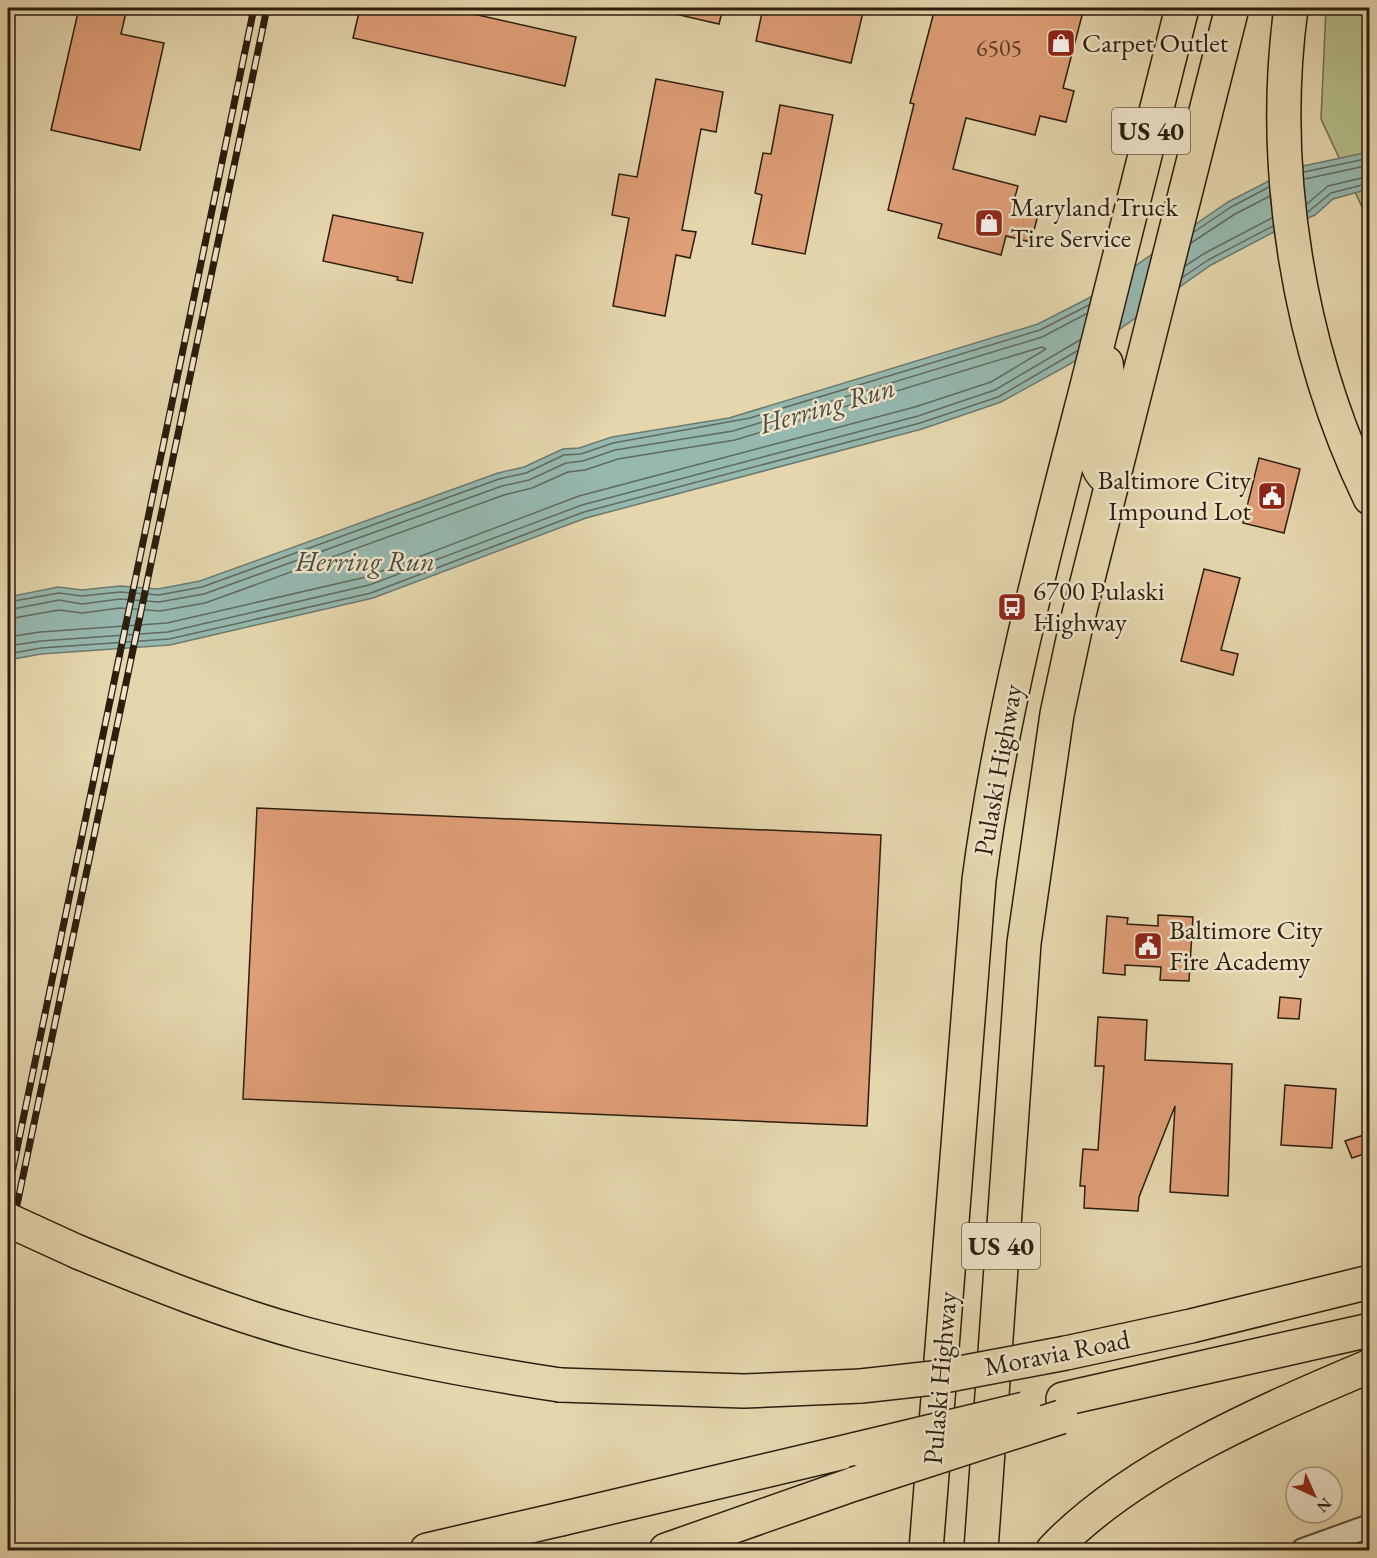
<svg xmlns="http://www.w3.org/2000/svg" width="1377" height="1558" viewBox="0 0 1377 1558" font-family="'EB Garamond',serif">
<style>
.green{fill:#b5be8a;stroke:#706e4c;stroke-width:1.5}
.water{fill:#96b8af;stroke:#6c7a6f;stroke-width:1.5}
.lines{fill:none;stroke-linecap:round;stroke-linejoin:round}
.shore{stroke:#616a5e;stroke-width:1.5}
.building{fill:#df9e77;stroke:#2c1d0e;stroke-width:1.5}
.minor-casing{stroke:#5a4b36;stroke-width:26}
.primary-casing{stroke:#2c1d0e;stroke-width:36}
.motorway-casing{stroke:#2c1d0e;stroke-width:36}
.minor{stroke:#eee4ca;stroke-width:22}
.primary{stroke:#e5d6ad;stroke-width:33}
.motorway{stroke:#e5d6ad;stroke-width:33}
.rail-casing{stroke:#2c1d0e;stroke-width:7}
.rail{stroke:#eee4ca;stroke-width:4.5;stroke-dasharray:14;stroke-linecap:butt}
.primary-bridge-casing{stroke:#2c1d0e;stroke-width:36;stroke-linecap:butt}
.motorway-bridge-casing{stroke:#2c1d0e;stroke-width:36;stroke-linecap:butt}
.primary-bridge{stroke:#e5d6ad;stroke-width:33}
.motorway-bridge{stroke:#e5d6ad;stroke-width:33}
.labels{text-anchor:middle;stroke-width:5;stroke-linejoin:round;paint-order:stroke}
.number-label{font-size:24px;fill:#593d28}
.shield{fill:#eee4ca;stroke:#665946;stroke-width:1.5}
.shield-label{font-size:26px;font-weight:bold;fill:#2c1d0e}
.poi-label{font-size:27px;fill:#2c1d0e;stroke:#eee4ca;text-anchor:start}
.street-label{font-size:27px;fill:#2c1d0e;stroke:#eee4ca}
.water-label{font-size:28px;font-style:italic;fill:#4c4c3e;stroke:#eee4ca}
</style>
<rect width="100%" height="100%" fill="#e5d6ad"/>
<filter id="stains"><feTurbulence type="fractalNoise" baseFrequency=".00333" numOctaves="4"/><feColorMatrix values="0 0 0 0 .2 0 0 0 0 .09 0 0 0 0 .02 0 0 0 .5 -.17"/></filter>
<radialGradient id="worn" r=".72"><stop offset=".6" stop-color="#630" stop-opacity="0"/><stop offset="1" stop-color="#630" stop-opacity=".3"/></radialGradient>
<path class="green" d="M 1326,8 L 1369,8 L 1369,222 L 1321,119 Z"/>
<path class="water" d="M 1369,152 L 1369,189 L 1333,199 L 1315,215 L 1272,233 L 1211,265 L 1070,364 L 1001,402 L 922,429 L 586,518 L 373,598 L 170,645 L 41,654 L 8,660 L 8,597 L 58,587 L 82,590 L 120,586 L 158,589 L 200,581 L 498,473 L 524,467 L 563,449 L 579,448 L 612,437 L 729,418 L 1038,324 L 1087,299 L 1228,202 L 1294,168 Z"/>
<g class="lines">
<path class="shore" d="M 1304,172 L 1370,158
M 1305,179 L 1370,165
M 1307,204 L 1328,186 L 1370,176
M 1308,212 L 1331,193 L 1370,183
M 1194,232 L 1231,207 L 1269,187
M 1191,243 L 1235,214 L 1270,196
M 1185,266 L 1205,253 L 1272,218
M 1183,277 L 1208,260 L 1273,226
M 8,602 L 59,593 L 82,596 L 120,592 L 159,595 L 202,587 L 499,479 L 526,473 L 564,455 L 581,454 L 613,443 L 750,418 L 1040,330 L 1089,305
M 8,610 L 59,600 L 82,604 L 120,599 L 159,602 L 204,594 L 502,486 L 529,480 L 566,463 L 583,461 L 615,450 L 733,431 L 1042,337 L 1086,314
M 8,619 L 59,610 L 82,613 L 120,608 L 160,611 L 205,603 L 504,495 L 532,488 L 568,472 L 585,470 L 618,459 L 735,440 L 1042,347 L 1046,349 L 991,382 L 915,407 L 579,496 L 366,577 L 167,623 L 40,632 L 8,637
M 8,646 L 41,641 L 168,632 L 369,585 L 582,505 L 918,416 L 995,390 L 1080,340
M 8,654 L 41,648 L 169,639 L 371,593 L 584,512 L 920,423 L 998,397 L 1077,351"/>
</g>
<path class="building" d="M 79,8 L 127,8 L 121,34 L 164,43 L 140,150 L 51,130 Z
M 360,8 L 447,8 L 576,37 L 565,86 L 353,38 Z
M 676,8 L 723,8 L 719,24 L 675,14 Z
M 763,8 L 864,8 L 851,63 L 756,41 Z
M 935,8 L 1084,8 L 1063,88 L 1074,91 L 1066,122 L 1040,116 L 1035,135 L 966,118 L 953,169 L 1018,186 L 1013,204 L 1039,211 L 1031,242 L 1006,236 L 1001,255 L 938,238 L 942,224 L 888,210 L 914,104 L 910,103 Z
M 656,79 L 723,92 L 716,132 L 701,129 L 682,230 L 696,232 L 690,258 L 676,255 L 665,316 L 613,306 L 629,218 L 612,215 L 619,174 L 637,177 Z
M 780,105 L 833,115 L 805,254 L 752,244 L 762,195 L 755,193 L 763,153 L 771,154 Z
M 333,215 L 423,233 L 412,283 L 397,280 L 398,277 L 323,261 Z
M 1259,458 L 1300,469 L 1284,533 L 1243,523 Z
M 1204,569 L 1240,578 L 1221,650 L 1238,654 L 1233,675 L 1181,661 Z
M 257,808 L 881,835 L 867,1126 L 243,1099 Z
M 1158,915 L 1193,917 L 1189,981 L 1160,980 L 1161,967 L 1125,965 L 1125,975 L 1103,973 L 1107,916 L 1128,918 L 1127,924 L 1158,926 Z
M 1280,997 L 1301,999 L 1299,1019 L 1278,1018 Z
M 1098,1017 L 1147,1020 L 1145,1060 L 1232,1064 L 1228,1196 L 1170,1192 L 1175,1106 L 1139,1197 L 1138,1211 L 1084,1208 L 1085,1186 L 1080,1186 L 1083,1149 L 1098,1150 L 1104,1066 L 1095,1066 Z
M 1285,1085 L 1336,1089 L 1332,1148 L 1281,1145 Z
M 1370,1133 L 1370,1152 L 1352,1158 L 1345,1141 Z"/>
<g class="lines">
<g class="minor-casing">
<path id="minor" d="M 1303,1550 L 1370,1526"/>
</g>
<g class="primary-casing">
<path id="primary" d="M 1291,8 C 1269,169 1299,351 1370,498
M 1106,363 C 1112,397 1093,431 1097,461 C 1098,471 1105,477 1112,483
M 1066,1353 L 1191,1326 L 1370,1282
M 560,1385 L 744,1391 L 861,1386
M 1063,1399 L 1370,1330
M 561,1519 L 857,1449
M 666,1550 L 854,1484
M 926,1550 L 979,880 C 1001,714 1044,552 1086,390 C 1118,262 1150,135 1182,8
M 981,1550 L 1024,943 L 1057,714 L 1075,630 L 1232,8
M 1053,1550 C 1129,1469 1267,1409 1370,1366"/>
</g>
<g class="motorway-casing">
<path id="motorway" d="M 78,1252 C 153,1283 228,1313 305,1334 C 389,1356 474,1372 560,1385
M 427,1550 L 561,1519"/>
</g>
<use href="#minor" class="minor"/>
<use href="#primary" class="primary"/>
<use href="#motorway" class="motorway"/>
<g class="rail-casing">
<path id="rail" d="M 8,1192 L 254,8
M 8,1248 L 267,8"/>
</g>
<use href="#rail" class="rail"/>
<g class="primary-bridge-casing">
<path id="primary-bridge" d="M 861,1386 L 933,1378 L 1066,1353
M 857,1449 L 1024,1409
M 854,1484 L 1061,1417"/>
</g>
<g class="motorway-bridge-casing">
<path id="motorway-bridge" d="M 8,1220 L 78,1252"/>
</g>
<use href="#primary-bridge" class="primary-bridge"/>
<use href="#motorway-bridge" class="motorway-bridge"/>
</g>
<defs>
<g id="shop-square" transform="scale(1.5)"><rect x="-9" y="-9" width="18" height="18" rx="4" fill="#8f2418" stroke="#eee4ca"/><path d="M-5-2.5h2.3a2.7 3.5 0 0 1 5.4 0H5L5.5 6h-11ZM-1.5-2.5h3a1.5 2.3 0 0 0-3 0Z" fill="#fff"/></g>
<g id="civic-square" transform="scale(1.5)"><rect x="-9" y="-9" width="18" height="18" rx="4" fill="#8f2418" stroke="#eee4ca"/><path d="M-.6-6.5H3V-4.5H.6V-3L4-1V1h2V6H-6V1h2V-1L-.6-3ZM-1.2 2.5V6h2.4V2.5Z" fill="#fff"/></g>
<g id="bus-square" transform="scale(1.5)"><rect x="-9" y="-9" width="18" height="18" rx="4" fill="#8f2418" stroke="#eee4ca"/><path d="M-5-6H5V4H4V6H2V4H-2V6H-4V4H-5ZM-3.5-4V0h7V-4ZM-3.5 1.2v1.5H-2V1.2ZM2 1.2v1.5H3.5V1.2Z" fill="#fff"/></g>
</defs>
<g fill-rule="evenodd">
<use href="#shop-square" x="1061" y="43"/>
<use href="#shop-square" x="989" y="223"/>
<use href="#civic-square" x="1272" y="496"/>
<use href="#bus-square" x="1012" y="607"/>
<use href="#civic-square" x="1148" y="946"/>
</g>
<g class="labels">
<g class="number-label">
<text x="999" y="56">6505</text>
</g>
<g class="shield">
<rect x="1112" y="108" width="78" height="46" rx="4.5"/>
<rect x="962" y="1223" width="78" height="46" rx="4.5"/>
</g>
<g class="shield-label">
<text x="1151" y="140">US 40</text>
<text x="1001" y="1255">US 40</text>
</g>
<g class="poi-label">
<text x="1082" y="52">Carpet Outlet</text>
<text x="1010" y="216">Maryland Truck<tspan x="1010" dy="31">Tire Service</tspan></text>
<text x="1251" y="489" text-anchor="end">Baltimore City<tspan x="1251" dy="31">Impound Lot</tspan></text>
<text x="1033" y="600">6700 Pulaski<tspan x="1033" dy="31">Highway</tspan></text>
<text x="1169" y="939">Baltimore City<tspan x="1169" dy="31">Fire Academy</tspan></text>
</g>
<g class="street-label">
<text transform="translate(998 770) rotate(-80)" y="9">Pulaski Highway</text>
<text transform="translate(1057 1353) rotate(-11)" y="9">Moravia Road</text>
<text transform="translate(940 1378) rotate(-85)" y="9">Pulaski Highway</text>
</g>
<g class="water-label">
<text transform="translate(827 405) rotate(-16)" y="10">Herring Run</text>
<text x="365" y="571">Herring Run</text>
</g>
</g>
<rect width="1377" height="1558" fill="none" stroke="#e5d6ad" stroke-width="30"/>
<rect x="9" y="9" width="1359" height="1540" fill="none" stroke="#2c1d0e" stroke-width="3"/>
<rect x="15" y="15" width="1347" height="1528" fill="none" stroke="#2c1d0e" stroke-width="1.5"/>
<g transform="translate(1314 1495) rotate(135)"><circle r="28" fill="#eee4ca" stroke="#a0947f" stroke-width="1.5"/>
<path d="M0-4.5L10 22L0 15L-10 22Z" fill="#8f2418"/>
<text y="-9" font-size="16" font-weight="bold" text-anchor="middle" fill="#2c1d0e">N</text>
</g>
<rect width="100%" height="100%" filter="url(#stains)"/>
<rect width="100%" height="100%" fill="url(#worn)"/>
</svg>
